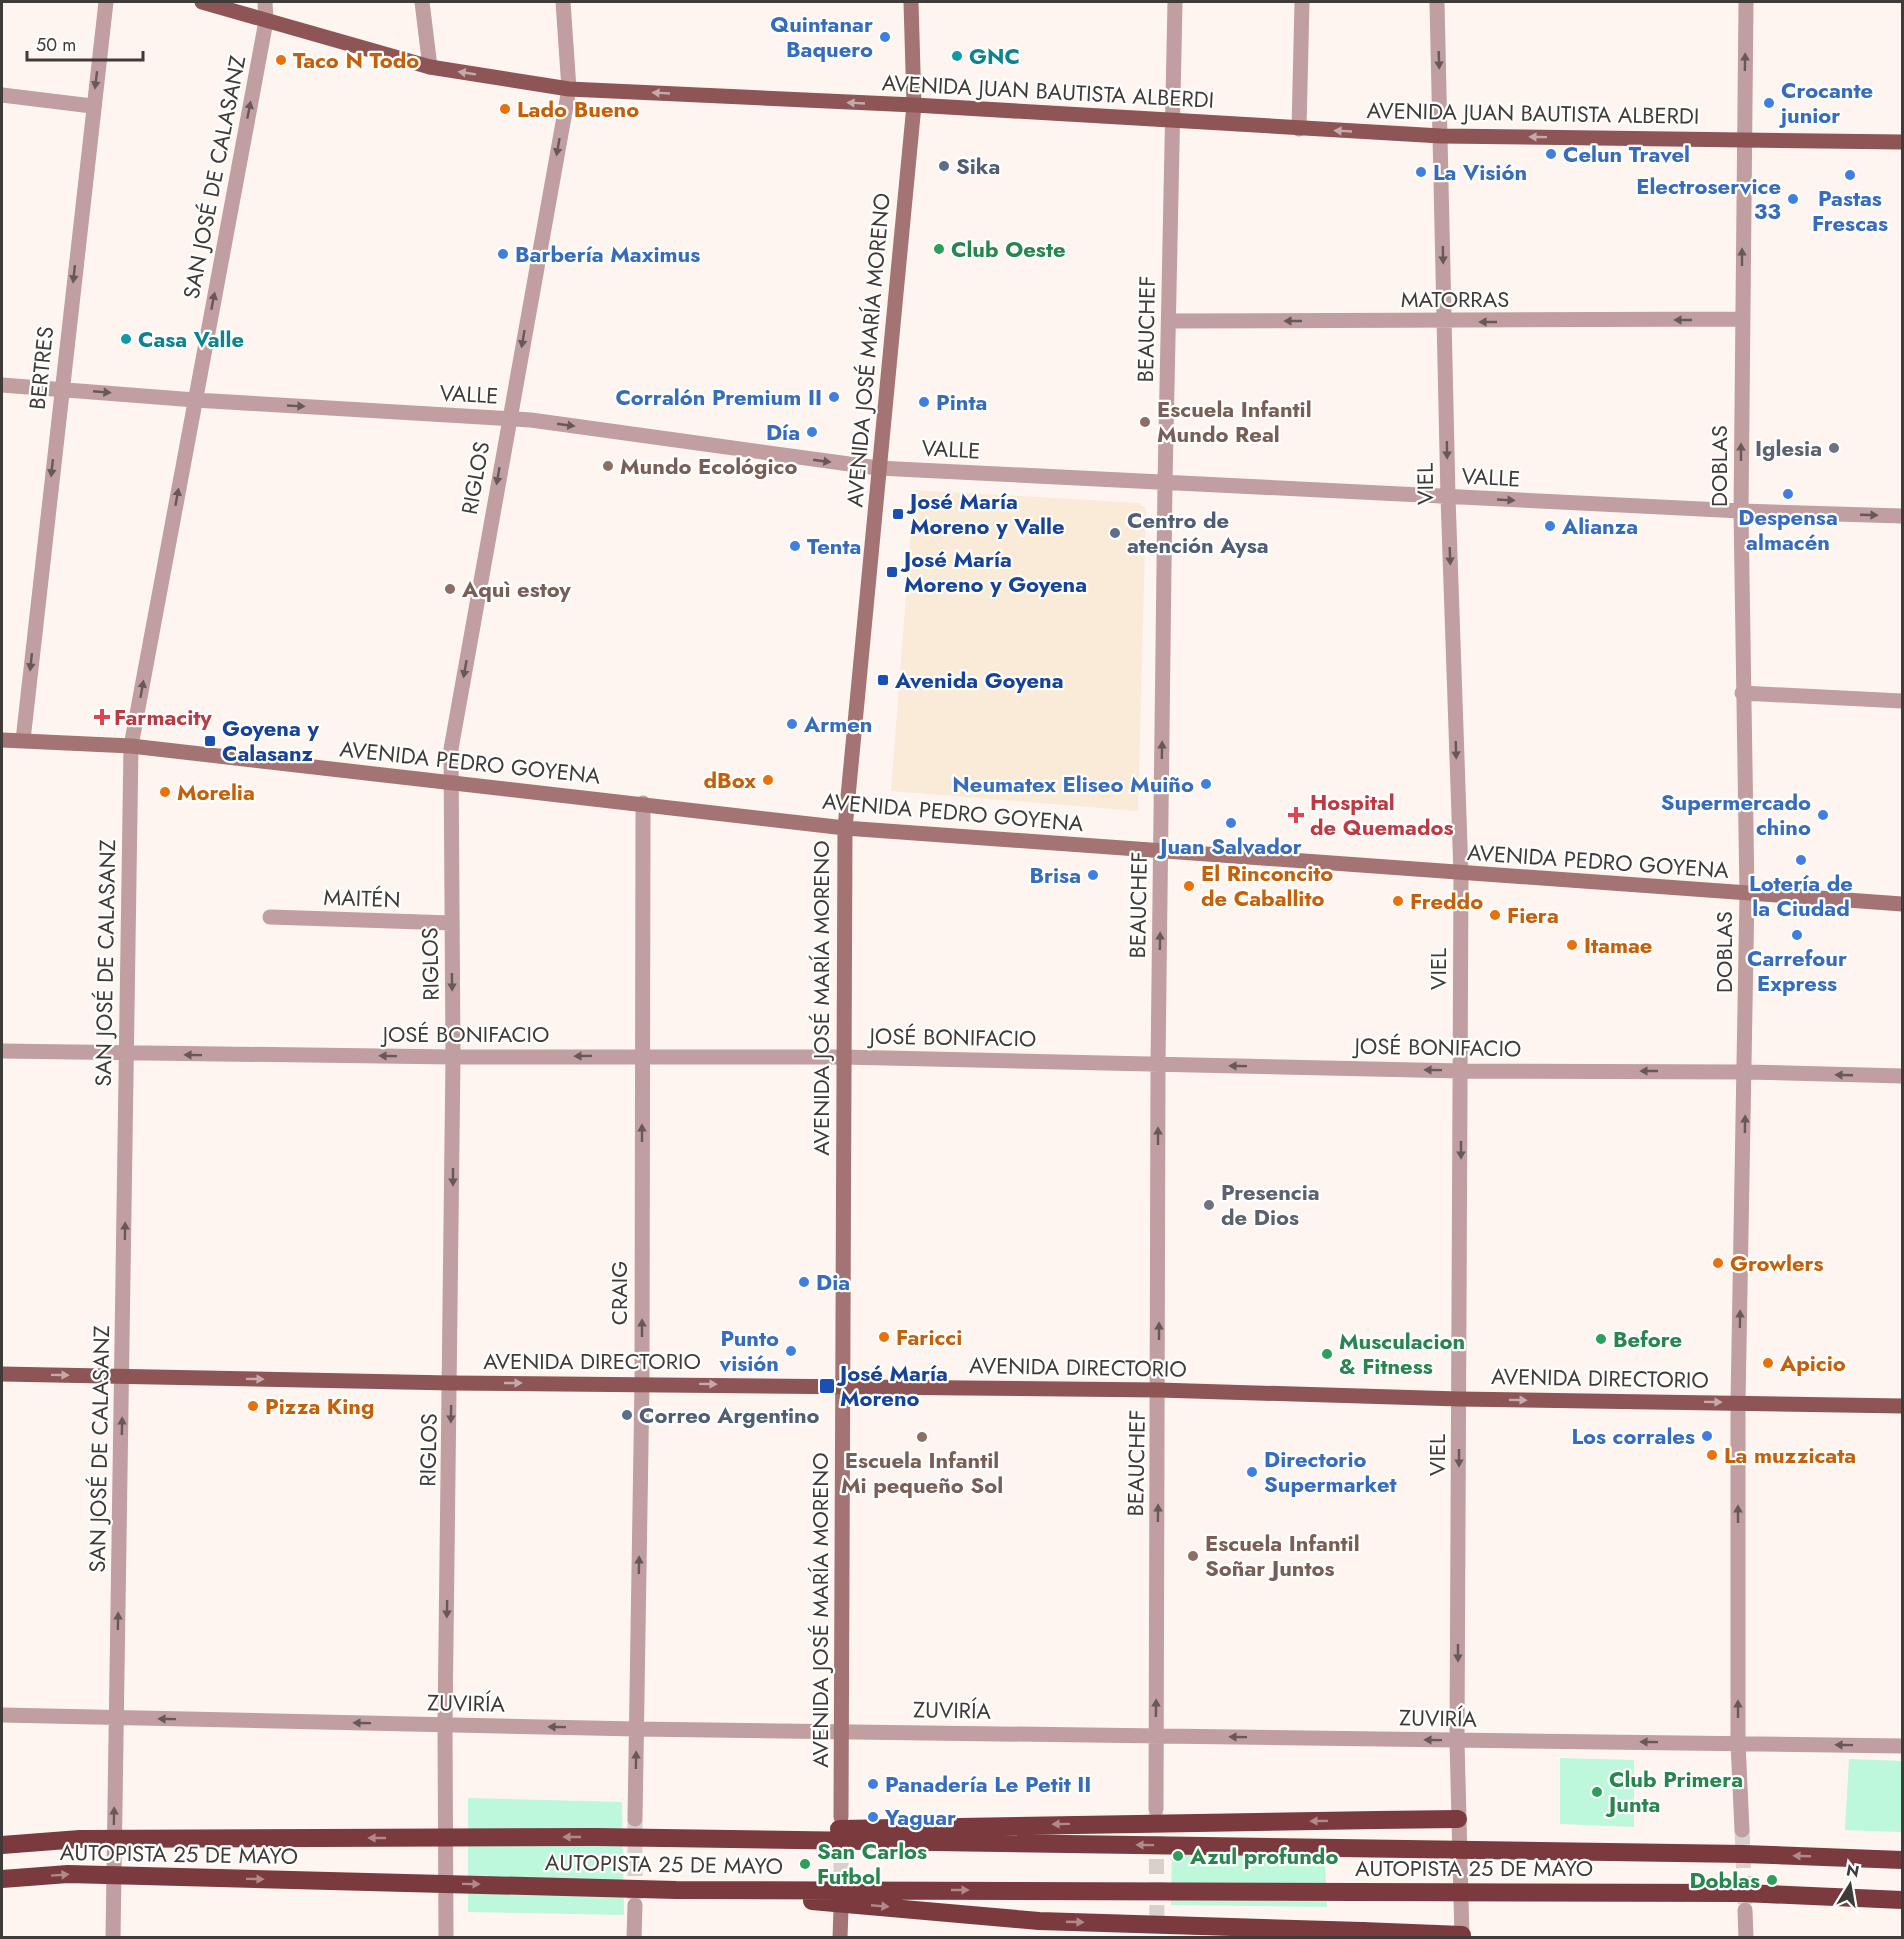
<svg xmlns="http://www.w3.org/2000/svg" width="1904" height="1939" viewBox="0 0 1904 1939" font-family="Jost,sans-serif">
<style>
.industrial{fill:#faead8}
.green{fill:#bcf8d9}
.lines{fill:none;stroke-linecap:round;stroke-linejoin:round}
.street-tunnel{stroke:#d8d0cb;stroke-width:15;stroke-dasharray:15 8;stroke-linecap:butt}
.secondary-tunnel{stroke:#d8d0cb;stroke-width:15;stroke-dasharray:15 8;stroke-linecap:butt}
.street{stroke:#c19e9f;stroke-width:15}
.secondary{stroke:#a47474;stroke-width:15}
.primary{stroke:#8e5557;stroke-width:15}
.highway{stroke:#7b3a3e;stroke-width:18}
.highway-bridge{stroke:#7b3a3e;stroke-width:18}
.oneway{fill:#665957}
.oneway2{fill:#c6aaab}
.oneway3{fill:#b0898b}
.shop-dot{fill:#3f7fe0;stroke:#fff;stroke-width:2}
.culture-dot{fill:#0f9aa8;stroke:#fff;stroke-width:2}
.food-dot{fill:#e8710a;stroke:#fff;stroke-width:2}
.service-dot{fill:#5c6f8a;stroke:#fff;stroke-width:2}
.leisure-dot{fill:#2e9e5b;stroke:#fff;stroke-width:2}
.education-dot{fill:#8d6e63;stroke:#fff;stroke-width:2}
.worship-dot{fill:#6b7280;stroke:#fff;stroke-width:2}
.transit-dot{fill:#1a4fb4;stroke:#fff;stroke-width:2}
.health-dot{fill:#e0444e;stroke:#fff;stroke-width:2}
.labels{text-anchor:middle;stroke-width:4.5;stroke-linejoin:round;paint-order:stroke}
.shop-label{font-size:22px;font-weight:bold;fill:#366cbe;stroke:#fff;text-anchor:start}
.culture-label{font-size:22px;font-weight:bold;fill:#0d838f;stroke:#fff;text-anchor:start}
.food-label{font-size:22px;font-weight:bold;fill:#c56008;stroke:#fff;text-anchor:start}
.street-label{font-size:22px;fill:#3f3b38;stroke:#fff}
.service-label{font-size:22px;font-weight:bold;fill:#4e5e75;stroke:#fff;text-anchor:start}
.leisure-label{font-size:22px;font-weight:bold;fill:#27864d;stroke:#fff;text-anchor:start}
.education-label{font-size:22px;font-weight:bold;fill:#785e54;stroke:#fff;text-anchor:start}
.worship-label{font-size:22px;font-weight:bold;fill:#5b616d;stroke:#fff;text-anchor:end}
.transit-label{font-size:22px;font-weight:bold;fill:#164399;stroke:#fff;text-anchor:start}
.health-label{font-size:22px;font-weight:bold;fill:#be3a42;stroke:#fff;text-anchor:start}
</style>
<rect width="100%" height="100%" fill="#fef5f0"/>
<path class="industrial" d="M 914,490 L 1140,503 L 1146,509 L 1138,811 L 891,791 Z"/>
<path class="green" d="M 1560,1758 L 1634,1760 L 1634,1827 L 1560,1824 Z
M 1849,1759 L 1902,1761 L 1902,1832 L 1845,1830 Z
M 468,1798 L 622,1802 L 624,1915 L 468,1912 Z
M 1172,1838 L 1324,1840 L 1327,1907 L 1171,1905 Z"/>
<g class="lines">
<path class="street-tunnel" d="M 1156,1813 L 1157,1930
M 1742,1830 L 1745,1904
M 635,1899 L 635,1819"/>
<path class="secondary-tunnel" d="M 841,1901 L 841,1829"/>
<path class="street" d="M 422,2 L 430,67
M 1437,2 L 1448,497 L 1461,874 L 1457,1741 L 1462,1938
M 2,95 L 92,106
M 1299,129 L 1302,2
M 1169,321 L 1742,319
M 2,385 L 195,400 L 531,420 L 878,468 L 1741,511 L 1902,516
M 1742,693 L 1902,701
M 23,740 L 106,2
M 270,917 L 452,923
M 2,1051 L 453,1057 L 842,1057 L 1461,1071 L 1746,1072 L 1902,1076
M 2,1715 L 636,1729 L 1902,1746
M 1156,1809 L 1158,1064 L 1165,483 L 1175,2
M 635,1819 L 642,1383 L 643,803
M 1742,1830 L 1738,1743 L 1738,1403 L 1747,894 L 1741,511 L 1746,2
M 1745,1910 L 1746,1938
M 113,1938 L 131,746 L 266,21 L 265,2
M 446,1938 L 445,1725 L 453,1057 L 451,749 L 569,89 L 563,2
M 634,1938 L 635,1905"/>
<path class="secondary" d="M 2,740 L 131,746 L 845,828 L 1902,904
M 841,1817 L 845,828 L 914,105 L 911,2
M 840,1938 L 841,1909"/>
<path class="primary" d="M 202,2 L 430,67 L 569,89 L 914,105 L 1441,136 L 1902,142
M 2,1374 L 451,1383 L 1159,1390 L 1459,1399 L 1902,1406"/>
<path class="highway" d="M 1377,1820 L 1458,1819
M 1362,1931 L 1462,1935"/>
<path class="highway-bridge" d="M 839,1829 L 1377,1820
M 2,1845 L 80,1839 L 596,1837 L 1744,1854 L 1902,1860
M 2,1879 L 68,1874 L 676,1890 L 1743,1893 L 1902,1900
M 812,1901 L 1039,1921 L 1362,1931"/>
</g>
<defs><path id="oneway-solid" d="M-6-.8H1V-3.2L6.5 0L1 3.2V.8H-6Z" transform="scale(1.5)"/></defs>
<g class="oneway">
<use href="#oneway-solid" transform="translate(1439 60) rotate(88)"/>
<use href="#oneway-solid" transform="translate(1745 62) rotate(-89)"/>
<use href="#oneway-solid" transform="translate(96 80) rotate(97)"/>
<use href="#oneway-solid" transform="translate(249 110) rotate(-79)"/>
<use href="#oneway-solid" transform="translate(558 147) rotate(100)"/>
<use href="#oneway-solid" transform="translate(1443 255) rotate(89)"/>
<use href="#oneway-solid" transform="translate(1742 257) rotate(-90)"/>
<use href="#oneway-solid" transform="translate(74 274) rotate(96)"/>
<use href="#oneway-solid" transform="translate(213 301) rotate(-79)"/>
<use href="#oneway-solid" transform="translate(1683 320) rotate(180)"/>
<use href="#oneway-solid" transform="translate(1293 321) rotate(-180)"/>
<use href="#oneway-solid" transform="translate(1488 322) rotate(180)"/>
<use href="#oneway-solid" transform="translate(523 339) rotate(100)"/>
<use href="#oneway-solid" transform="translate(102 392) rotate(5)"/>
<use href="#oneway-solid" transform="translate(296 406) rotate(3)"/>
<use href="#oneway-solid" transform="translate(566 425) rotate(8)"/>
<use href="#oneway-solid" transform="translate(1447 450) rotate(89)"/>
<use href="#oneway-solid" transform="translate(1741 452) rotate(-90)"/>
<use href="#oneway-solid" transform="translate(822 461) rotate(8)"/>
<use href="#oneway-solid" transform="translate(52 468) rotate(96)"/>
<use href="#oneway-solid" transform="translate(498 476) rotate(100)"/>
<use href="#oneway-solid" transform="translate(177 497) rotate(-80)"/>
<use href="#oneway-solid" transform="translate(1506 500) rotate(3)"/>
<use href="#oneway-solid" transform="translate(1869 515) rotate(2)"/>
<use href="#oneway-solid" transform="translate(1450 556) rotate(88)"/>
<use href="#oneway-solid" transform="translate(31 662) rotate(96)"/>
<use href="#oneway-solid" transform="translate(465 669) rotate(100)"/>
<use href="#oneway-solid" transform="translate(142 689) rotate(-80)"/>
<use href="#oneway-solid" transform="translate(1162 750) rotate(-89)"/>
<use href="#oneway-solid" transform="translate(1456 750) rotate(88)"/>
<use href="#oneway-solid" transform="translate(1160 941) rotate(-89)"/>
<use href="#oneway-solid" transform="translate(452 982) rotate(89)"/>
<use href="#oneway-solid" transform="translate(193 1055) rotate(-179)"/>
<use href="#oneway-solid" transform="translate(388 1056) rotate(-179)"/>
<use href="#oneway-solid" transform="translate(583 1056) rotate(179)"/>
<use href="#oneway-solid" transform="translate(1238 1066) rotate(-179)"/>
<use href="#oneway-solid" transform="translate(1433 1070) rotate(-179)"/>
<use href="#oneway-solid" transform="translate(1649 1071) rotate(-180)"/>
<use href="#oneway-solid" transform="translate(1844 1075) rotate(-178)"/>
<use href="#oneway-solid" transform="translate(1745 1124) rotate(-89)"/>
<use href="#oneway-solid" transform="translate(642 1133) rotate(-90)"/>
<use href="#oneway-solid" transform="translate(1158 1136) rotate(-90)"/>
<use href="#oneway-solid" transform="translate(1461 1150) rotate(90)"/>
<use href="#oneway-solid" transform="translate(453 1177) rotate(90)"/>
<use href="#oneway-solid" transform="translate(125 1231) rotate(-89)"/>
<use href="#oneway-solid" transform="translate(1740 1319) rotate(-89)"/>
<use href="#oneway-solid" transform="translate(642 1328) rotate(-90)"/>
<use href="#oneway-solid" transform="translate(1159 1331) rotate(-90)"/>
<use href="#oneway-solid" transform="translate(451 1414) rotate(91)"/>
<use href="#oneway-solid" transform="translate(122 1426) rotate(-89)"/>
<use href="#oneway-solid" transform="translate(1459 1458) rotate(90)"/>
<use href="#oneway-solid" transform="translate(1158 1513) rotate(-89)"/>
<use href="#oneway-solid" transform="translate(1738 1514) rotate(-90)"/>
<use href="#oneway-solid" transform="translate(639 1565) rotate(-89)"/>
<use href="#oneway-solid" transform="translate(447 1609) rotate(91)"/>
<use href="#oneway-solid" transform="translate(118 1621) rotate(-89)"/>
<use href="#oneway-solid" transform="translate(1458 1653) rotate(90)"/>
<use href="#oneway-solid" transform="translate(1156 1708) rotate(-89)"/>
<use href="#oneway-solid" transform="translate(1738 1709) rotate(-90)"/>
<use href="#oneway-solid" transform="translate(167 1719) rotate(-179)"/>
<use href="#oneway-solid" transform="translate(362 1723) rotate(-179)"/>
<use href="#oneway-solid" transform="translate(557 1727) rotate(-179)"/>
<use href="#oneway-solid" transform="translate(1238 1737) rotate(-179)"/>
<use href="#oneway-solid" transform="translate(1433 1740) rotate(-179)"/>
<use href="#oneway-solid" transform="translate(1649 1742) rotate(-179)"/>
<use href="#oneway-solid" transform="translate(1844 1745) rotate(-179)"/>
<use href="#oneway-solid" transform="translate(636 1760) rotate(-89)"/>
<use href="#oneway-solid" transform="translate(114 1816) rotate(-89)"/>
</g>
<g class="oneway2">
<use href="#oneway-solid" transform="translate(467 73) rotate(-171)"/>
<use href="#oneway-solid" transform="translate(661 93) rotate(-177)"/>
<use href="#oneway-solid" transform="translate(856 103) rotate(-177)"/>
<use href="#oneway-solid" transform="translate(1343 131) rotate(-177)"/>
<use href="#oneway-solid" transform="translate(1538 137) rotate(-179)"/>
<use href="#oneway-solid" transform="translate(60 1375) rotate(1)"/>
<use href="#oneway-solid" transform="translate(255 1379) rotate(1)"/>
<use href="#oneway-solid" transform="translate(513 1383)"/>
<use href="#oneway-solid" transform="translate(708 1384) rotate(1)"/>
<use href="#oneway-solid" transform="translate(1518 1400) rotate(1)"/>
<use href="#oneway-solid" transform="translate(1713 1402) rotate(1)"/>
</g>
<g class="oneway3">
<use href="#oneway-solid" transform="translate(1319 1821) rotate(179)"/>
<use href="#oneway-solid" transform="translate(1061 1824) rotate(179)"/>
<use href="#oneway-solid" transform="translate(572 1837) rotate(180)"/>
<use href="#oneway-solid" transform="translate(377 1838) rotate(180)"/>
<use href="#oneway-solid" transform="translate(1145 1845) rotate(-179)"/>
<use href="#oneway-solid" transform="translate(1802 1856) rotate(-178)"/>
<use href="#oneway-solid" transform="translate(60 1875) rotate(-4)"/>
<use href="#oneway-solid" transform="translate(255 1879) rotate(1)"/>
<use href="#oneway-solid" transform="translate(471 1884) rotate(1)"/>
<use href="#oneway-solid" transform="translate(960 1890)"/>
<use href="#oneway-solid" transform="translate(880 1906) rotate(5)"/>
<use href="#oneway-solid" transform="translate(1075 1922) rotate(2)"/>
</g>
<g class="shop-dot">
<circle cx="885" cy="37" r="6"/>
<circle cx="1769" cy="103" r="6"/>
<circle cx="1551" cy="154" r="6"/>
<circle cx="1421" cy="172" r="6"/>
<circle cx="1850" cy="175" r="6"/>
<circle cx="1793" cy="199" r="6"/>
<circle cx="503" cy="254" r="6"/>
<circle cx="834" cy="397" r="6"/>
<circle cx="924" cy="402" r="6"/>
<circle cx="812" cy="432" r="6"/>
<circle cx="1788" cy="494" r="6"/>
<circle cx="1550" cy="526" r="6"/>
<circle cx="795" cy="546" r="6"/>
<circle cx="792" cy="724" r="6"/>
<circle cx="1206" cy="784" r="6"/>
<circle cx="1823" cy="815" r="6"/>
<circle cx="1231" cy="823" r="6"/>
<circle cx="1801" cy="860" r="6"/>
<circle cx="1093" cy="875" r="6"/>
<circle cx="1797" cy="935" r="6"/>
<circle cx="804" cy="1282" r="6"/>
<circle cx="791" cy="1351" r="6"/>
<circle cx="1707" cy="1436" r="6"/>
<circle cx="1252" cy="1472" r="6"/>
<circle cx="873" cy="1784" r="6"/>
<circle cx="873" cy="1817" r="6"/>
</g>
<g class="culture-dot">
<circle cx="957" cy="56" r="6"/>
<circle cx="126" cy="339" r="6"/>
</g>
<g class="food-dot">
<circle cx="281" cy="60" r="6"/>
<circle cx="505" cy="109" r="6"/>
<circle cx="768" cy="780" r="6"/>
<circle cx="165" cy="792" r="6"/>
<circle cx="1189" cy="886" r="6"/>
<circle cx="1398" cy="901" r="6"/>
<circle cx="1495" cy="915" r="6"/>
<circle cx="1572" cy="945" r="6"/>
<circle cx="1718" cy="1263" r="6"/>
<circle cx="884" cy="1337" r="6"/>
<circle cx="1768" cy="1363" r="6"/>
<circle cx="253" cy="1406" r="6"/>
<circle cx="1712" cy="1455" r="6"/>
</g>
<g class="service-dot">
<circle cx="944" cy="166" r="6"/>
<circle cx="1115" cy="533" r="6"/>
<circle cx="627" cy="1415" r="6"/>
</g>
<g class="leisure-dot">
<circle cx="939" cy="249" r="6"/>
<circle cx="1601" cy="1339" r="6"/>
<circle cx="1327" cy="1354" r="6"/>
<circle cx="1597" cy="1792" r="6"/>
<circle cx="1178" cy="1856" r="6"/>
<circle cx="805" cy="1864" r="6"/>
<circle cx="1772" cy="1880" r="6"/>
</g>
<g class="education-dot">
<circle cx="1145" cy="422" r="6"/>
<circle cx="608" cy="466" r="6"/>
<circle cx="450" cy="589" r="6"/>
<circle cx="922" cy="1437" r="6"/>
<circle cx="1193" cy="1556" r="6"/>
</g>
<g class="worship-dot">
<circle cx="1834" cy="448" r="6"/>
<circle cx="1209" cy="1205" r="6"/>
</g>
<g class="transit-dot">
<rect x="892" y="508" width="12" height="12" rx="3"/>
<rect x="886" y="566" width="12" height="12" rx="3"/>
<rect x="877" y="674" width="12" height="12" rx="3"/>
<rect x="204" y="735" width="12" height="12" rx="3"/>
<rect x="819" y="1378" width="16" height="16" rx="3"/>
</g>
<g class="health-dot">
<path d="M99 708h6v6h6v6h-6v6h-6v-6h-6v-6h6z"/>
<path d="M1293 806h6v6h6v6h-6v6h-6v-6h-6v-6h6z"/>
</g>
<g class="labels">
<g class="shop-label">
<text x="873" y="32" text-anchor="end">Quintanar<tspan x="873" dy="25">Baquero</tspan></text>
<text x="1781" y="98">Crocante<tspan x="1781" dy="25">junior</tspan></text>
<text x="1563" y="162">Celun Travel</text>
<text x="1433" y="180">La Visión</text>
<text x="1781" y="194" text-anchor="end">Electroservice<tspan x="1781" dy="25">33</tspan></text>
<text x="1850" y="206" text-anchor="middle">Pastas<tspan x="1850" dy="25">Frescas</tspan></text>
<text x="515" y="262">Barbería Maximus</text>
<text x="822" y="405" text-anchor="end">Corralón Premium II</text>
<text x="936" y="410">Pinta</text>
<text x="800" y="440" text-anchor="end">Día</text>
<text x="1788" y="525" text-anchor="middle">Despensa<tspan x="1788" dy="25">almacén</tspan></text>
<text x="1562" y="534">Alianza</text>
<text x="807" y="554">Tenta</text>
<text x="804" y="732">Armen</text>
<text x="1194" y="792" text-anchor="end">Neumatex Eliseo Muiño</text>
<text x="1811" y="810" text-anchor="end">Supermercado<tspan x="1811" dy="25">chino</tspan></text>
<text x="1231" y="854" text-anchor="middle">Juan Salvador</text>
<text x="1081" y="883" text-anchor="end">Brisa</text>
<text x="1801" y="891" text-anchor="middle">Lotería de<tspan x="1801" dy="25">la Ciudad</tspan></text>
<text x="1797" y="966" text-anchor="middle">Carrefour<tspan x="1797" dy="25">Express</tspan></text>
<text x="816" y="1290">Dia</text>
<text x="779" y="1346" text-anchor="end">Punto<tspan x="779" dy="25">visión</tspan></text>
<text x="1695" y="1444" text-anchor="end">Los corrales</text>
<text x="1264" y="1467">Directorio<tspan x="1264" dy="25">Supermarket</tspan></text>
<text x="885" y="1792">Panadería Le Petit II</text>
<text x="885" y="1825">Yaguar</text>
</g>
<g class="culture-label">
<text x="969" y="64">GNC</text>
<text x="138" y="347">Casa Valle</text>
</g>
<g class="food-label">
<text x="293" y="68">Taco N Todo</text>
<text x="517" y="117">Lado Bueno</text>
<text x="756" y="788" text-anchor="end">dBox</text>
<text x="177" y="800">Morelia</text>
<text x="1201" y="881">El Rinconcito<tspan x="1201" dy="25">de Caballito</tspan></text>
<text x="1410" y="909">Freddo</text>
<text x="1507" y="923">Fiera</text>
<text x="1584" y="953">Itamae</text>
<text x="1730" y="1271">Growlers</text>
<text x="896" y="1345">Faricci</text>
<text x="1780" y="1371">Apicio</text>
<text x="265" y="1414">Pizza King</text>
<text x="1724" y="1463">La muzzicata</text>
</g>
<g class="street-label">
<text transform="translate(1048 91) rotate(3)" y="8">AVENIDA JUAN BAUTISTA ALBERDI</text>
<text transform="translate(1533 113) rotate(1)" y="8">AVENIDA JUAN BAUTISTA ALBERDI</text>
<text transform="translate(214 177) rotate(-79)" y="8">SAN JOSÉ DE CALASANZ</text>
<text x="1455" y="307">MATORRAS</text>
<text transform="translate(1146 329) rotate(-89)" y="8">BEAUCHEF</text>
<text transform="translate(868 350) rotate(-85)" y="8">AVENIDA JOSÉ MARÍA MORENO</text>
<text transform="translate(41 368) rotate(-84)" y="8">BERTRES</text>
<text transform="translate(469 394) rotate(3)" y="8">VALLE</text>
<text transform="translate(951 449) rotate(3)" y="8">VALLE</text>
<text transform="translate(1719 466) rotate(-90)" y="8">DOBLAS</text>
<text transform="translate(1491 477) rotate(3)" y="8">VALLE</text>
<text transform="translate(475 478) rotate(-80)" y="8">RIGLOS</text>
<text transform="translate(1425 484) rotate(-91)" y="8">VIEL</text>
<text transform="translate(470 762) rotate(6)" y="8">AVENIDA PEDRO GOYENA</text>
<text transform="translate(953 812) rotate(5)" y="8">AVENIDA PEDRO GOYENA</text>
<text transform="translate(1598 861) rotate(4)" y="8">AVENIDA PEDRO GOYENA</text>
<text transform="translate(362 898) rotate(2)" y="8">MAITÉN</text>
<text transform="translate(1138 905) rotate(-89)" y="8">BEAUCHEF</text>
<text transform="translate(1724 952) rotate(-90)" y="8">DOBLAS</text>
<text transform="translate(105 963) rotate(-89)" y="8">SAN JOSÉ DE CALASANZ</text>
<text transform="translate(430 964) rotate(-91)" y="8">RIGLOS</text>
<text transform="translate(1438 969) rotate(-90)" y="8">VIEL</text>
<text transform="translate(821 998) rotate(-90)" y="8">AVENIDA JOSÉ MARÍA MORENO</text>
<text x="466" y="1042">JOSÉ BONIFACIO</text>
<text transform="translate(953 1037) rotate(1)" y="8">JOSÉ BONIFACIO</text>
<text transform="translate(1438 1047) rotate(1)" y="8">JOSÉ BONIFACIO</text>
<text transform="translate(619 1293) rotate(-90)" y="8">CRAIG</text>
<text x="592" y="1369">AVENIDA DIRECTORIO</text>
<text transform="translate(1078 1367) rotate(1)" y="8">AVENIDA DIRECTORIO</text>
<text transform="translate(1600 1378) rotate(1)" y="8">AVENIDA DIRECTORIO</text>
<text transform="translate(99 1449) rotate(-89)" y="8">SAN JOSÉ DE CALASANZ</text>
<text transform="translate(428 1450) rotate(-89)" y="8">RIGLOS</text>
<text transform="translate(1437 1455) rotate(-90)" y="8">VIEL</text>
<text transform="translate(1136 1463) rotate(-89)" y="8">BEAUCHEF</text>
<text transform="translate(820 1610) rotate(-90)" y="8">AVENIDA JOSÉ MARÍA MORENO</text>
<text transform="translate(466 1703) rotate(1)" y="8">ZUVIRÍA</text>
<text transform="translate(952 1710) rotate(1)" y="8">ZUVIRÍA</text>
<text transform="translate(1438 1718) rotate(1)" y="8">ZUVIRÍA</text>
<text transform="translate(179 1854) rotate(1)" y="8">AUTOPISTA 25 DE MAYO</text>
<text transform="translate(664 1864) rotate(1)" y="8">AUTOPISTA 25 DE MAYO</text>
<text x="1474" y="1876">AUTOPISTA 25 DE MAYO</text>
</g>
<g class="service-label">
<text x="956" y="174">Sika</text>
<text x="1127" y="528">Centro de<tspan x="1127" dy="25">atención Aysa</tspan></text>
<text x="639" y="1423">Correo Argentino</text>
</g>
<g class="leisure-label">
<text x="951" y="257">Club Oeste</text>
<text x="1613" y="1347">Before</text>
<text x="1339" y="1349">Musculacion<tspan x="1339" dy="25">&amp; Fitness</tspan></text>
<text x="1609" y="1787">Club Primera<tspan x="1609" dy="25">Junta</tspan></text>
<text x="817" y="1859">San Carlos<tspan x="817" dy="25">Futbol</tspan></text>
<text x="1190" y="1864">Azul profundo</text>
<text x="1760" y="1888" text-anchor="end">Doblas</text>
</g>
<g class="education-label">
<text x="1157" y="417">Escuela Infantil<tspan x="1157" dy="25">Mundo Real</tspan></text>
<text x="620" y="474">Mundo Ecológico</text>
<text x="462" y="597">Aquì estoy</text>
<text x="922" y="1468" text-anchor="middle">Escuela Infantil<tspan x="922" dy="25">Mi pequeño Sol</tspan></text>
<text x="1205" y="1551">Escuela Infantil<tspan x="1205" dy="25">Soñar Juntos</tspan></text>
</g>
<g class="worship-label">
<text x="1822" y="456">Iglesia</text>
<text x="1221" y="1200" text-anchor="start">Presencia<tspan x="1221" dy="25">de Dios</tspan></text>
</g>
<g class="transit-label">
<text x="910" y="509">José María<tspan x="910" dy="25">Moreno y Valle</tspan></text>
<text x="904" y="567">José María<tspan x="904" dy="25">Moreno y Goyena</tspan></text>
<text x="895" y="688">Avenida Goyena</text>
<text x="222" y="736">Goyena y<tspan x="222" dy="25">Calasanz</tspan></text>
<text x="840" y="1381">José María<tspan x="840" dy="25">Moreno</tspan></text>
</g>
<g class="health-label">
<text x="114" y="725">Farmacity</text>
<text x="1310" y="810">Hospital<tspan x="1310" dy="25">de Quemados</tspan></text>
</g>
</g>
<rect width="1904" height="1939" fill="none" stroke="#3f3b38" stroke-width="6"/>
<g transform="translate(1850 1885) rotate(11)" stroke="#ffffff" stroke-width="4.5" paint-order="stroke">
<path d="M0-4.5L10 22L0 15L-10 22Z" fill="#3f3b38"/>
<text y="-9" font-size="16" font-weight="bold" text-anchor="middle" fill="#3f3b38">N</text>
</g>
<path d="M27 51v9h116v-9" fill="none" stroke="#3f3b38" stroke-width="3"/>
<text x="36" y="51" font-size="18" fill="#3f3b38" stroke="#ffffff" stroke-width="4.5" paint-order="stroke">50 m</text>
</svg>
